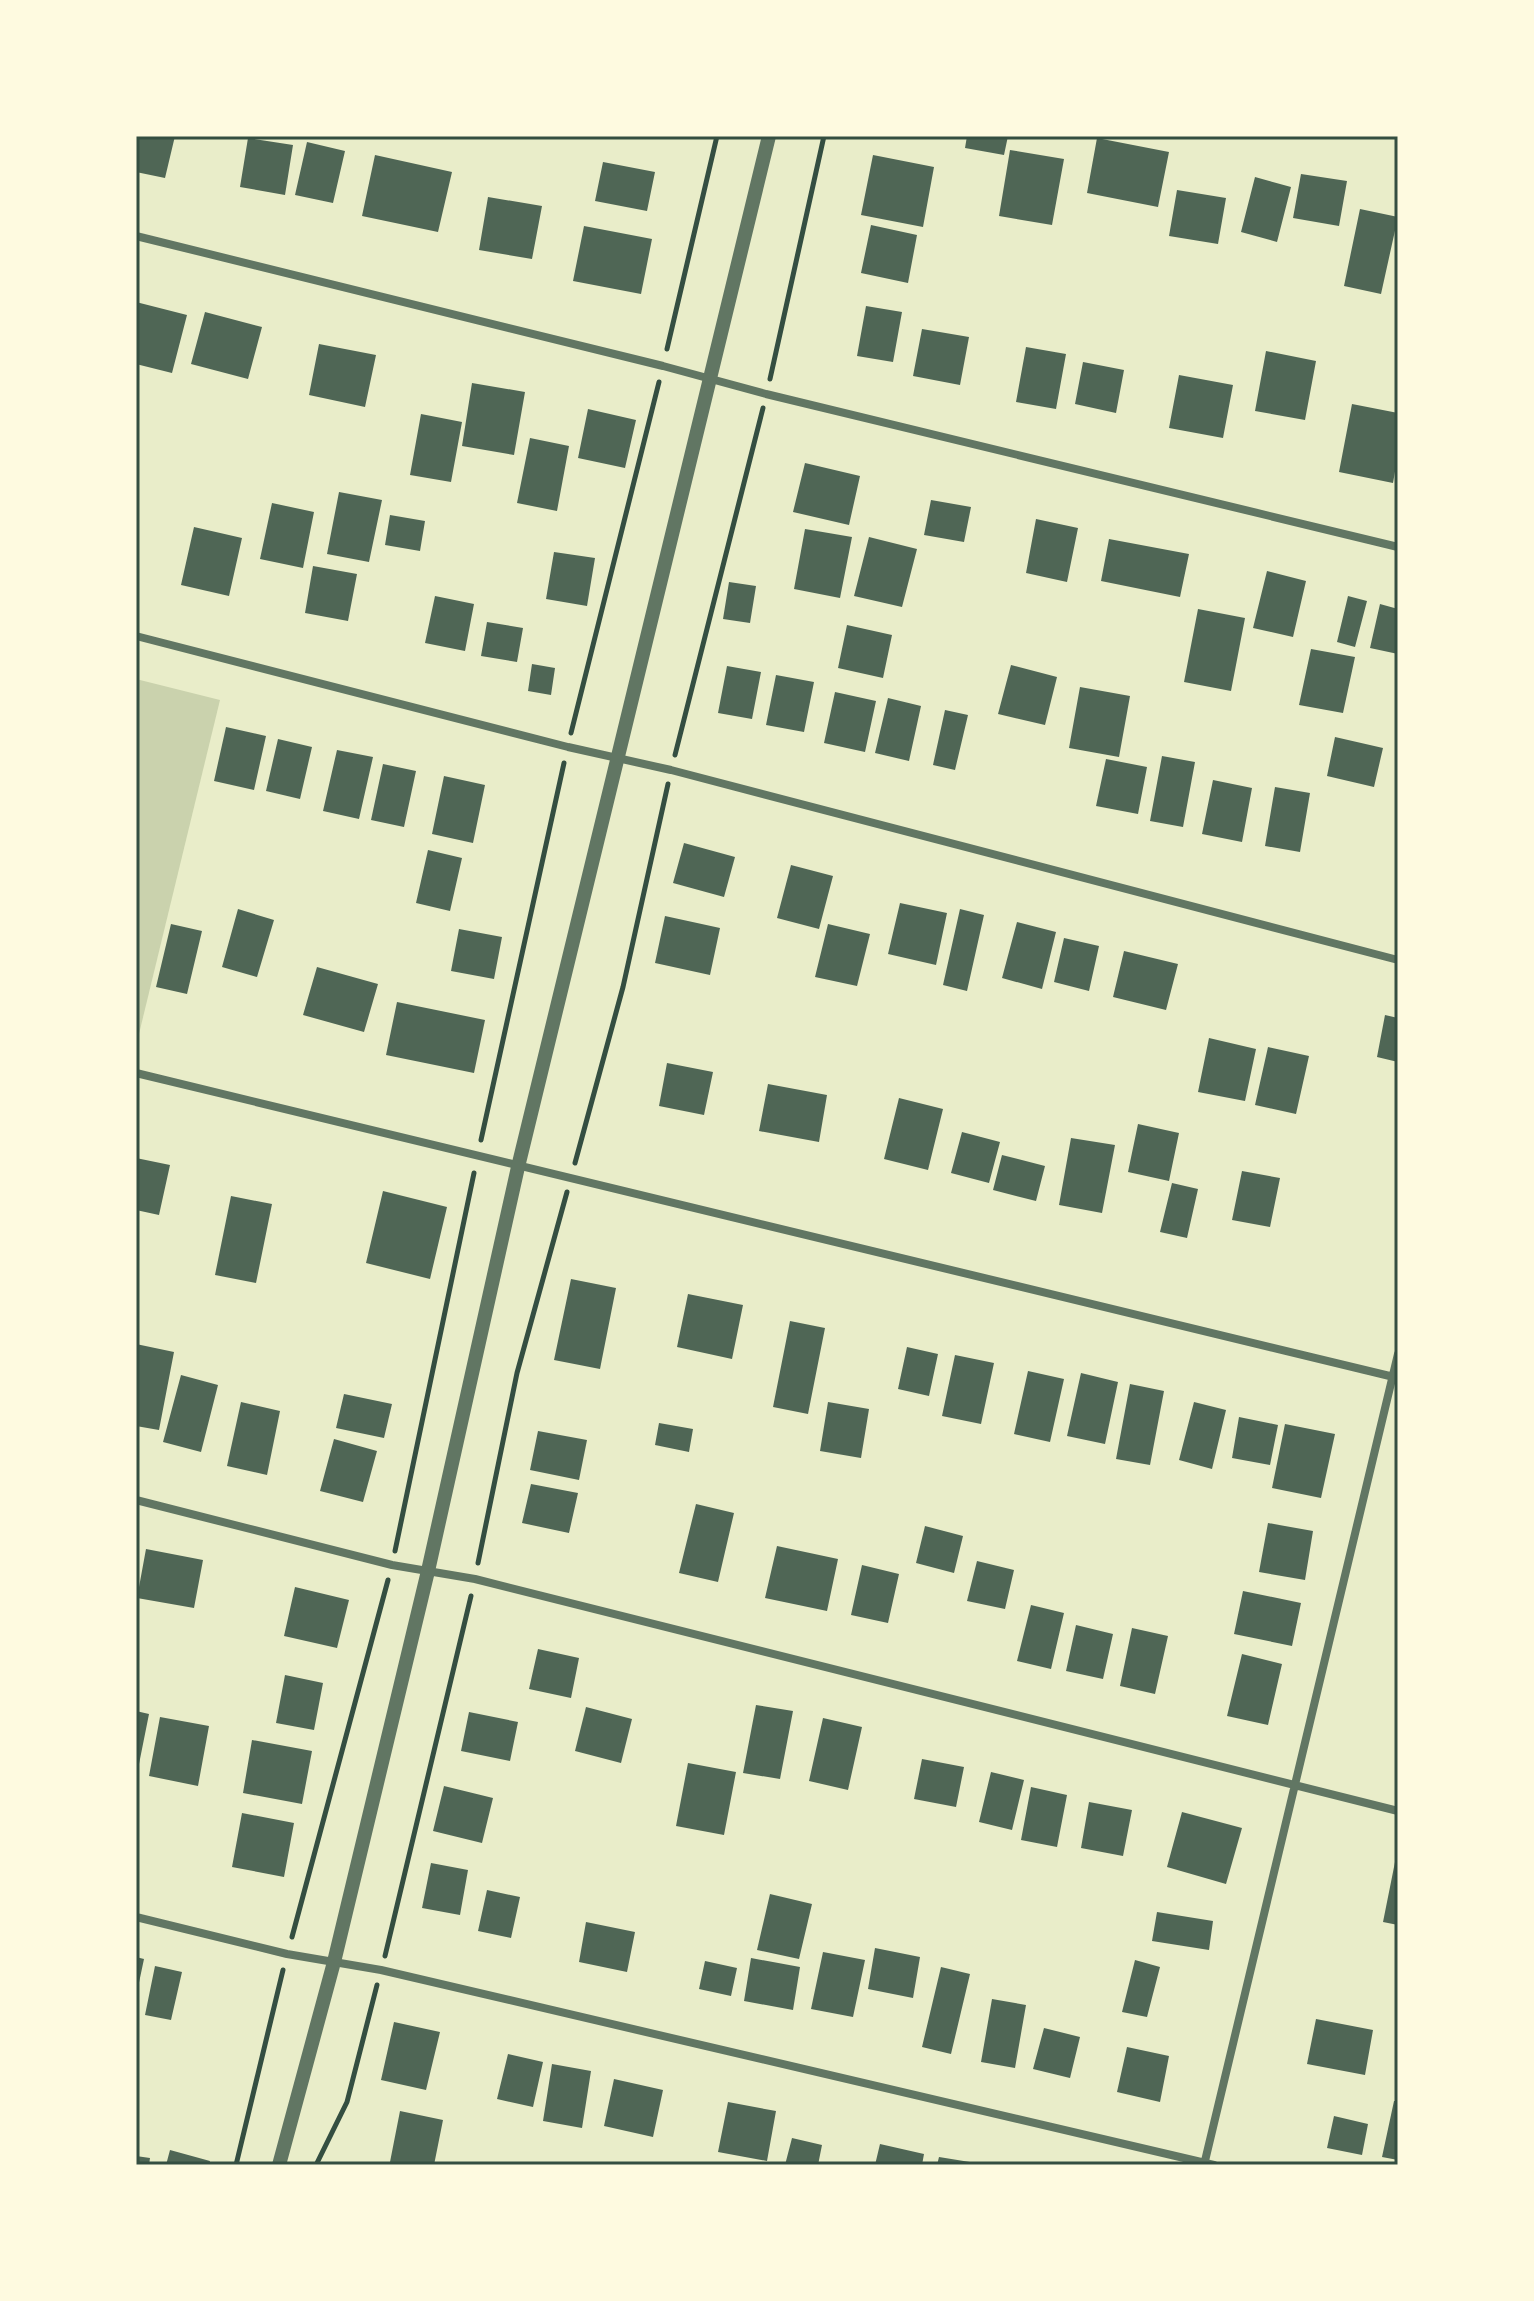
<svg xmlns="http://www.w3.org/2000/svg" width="1534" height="2301" viewBox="0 0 1534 2301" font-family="Raleway,sans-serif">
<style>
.green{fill:#cad2ad}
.building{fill:#4f6655}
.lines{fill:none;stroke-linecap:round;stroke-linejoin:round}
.path{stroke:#344e41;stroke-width:5}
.minor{stroke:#617663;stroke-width:8}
.tertiary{stroke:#617663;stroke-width:14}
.neatline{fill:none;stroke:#344e41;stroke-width:3}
</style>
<rect width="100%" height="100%" fill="#e9edc9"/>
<path class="green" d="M 136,679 L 220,700 L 138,1038 L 136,1037 Z"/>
<path class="building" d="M 136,136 L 175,136 L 165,178 L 136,172 Z
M 967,136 L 1008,136 L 1004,155 L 965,148 Z
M 248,138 L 293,145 L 285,195 L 240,187 Z
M 1097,138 L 1169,152 L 1158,207 L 1087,193 Z
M 307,142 L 345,151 L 333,203 L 295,195 Z
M 1010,150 L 1064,159 L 1052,225 L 999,216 Z
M 375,155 L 452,172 L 438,232 L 362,216 Z
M 873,155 L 934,167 L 923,227 L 861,215 Z
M 603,162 L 655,172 L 647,211 L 595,201 Z
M 1301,174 L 1347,181 L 1339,226 L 1293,218 Z
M 1255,177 L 1291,187 L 1277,242 L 1241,232 Z
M 1177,190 L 1226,198 L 1218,244 L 1169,236 Z
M 488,197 L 542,206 L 532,259 L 479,250 Z
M 1360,209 L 1398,217 L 1381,294 L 1344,286 Z
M 871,225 L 917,235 L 908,283 L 861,273 Z
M 584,226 L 652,239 L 641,294 L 573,281 Z
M 136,302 L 187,315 L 172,373 L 136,364 Z
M 866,306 L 902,312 L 893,362 L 857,356 Z
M 205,312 L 262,327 L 248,379 L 191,364 Z
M 922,329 L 969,337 L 960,385 L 913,376 Z
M 319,344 L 376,355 L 365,407 L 309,395 Z
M 1026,347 L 1066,354 L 1056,409 L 1016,402 Z
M 1266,351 L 1316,361 L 1305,420 L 1255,411 Z
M 1083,362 L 1124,370 L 1116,413 L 1075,404 Z
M 1179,375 L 1233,385 L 1223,438 L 1169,428 Z
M 472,383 L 525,392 L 514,455 L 462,446 Z
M 1352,404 L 1398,413 L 1398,454 L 1393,483 L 1339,472 Z
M 588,409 L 636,420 L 625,468 L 578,458 Z
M 421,414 L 462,422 L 451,482 L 410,475 Z
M 530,438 L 569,446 L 557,511 L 517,503 Z
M 805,463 L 860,476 L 849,525 L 793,512 Z
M 339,492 L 382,500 L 369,562 L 327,554 Z
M 931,500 L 971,507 L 964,542 L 924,535 Z
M 272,503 L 314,512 L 303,568 L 260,559 Z
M 390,515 L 425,521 L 420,551 L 385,545 Z
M 1036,519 L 1078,528 L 1067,582 L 1026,573 Z
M 194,527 L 242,538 L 229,596 L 181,585 Z
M 805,529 L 852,537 L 840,598 L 794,589 Z
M 869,537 L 917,549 L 902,607 L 854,596 Z
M 1109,539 L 1189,554 L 1180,597 L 1101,581 Z
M 554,552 L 595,558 L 587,606 L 546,599 Z
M 313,566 L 357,574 L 348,621 L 305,613 Z
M 1267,571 L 1306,581 L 1293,637 L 1253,628 Z
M 729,582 L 756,586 L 750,623 L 723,619 Z
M 435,596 L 474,604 L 465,651 L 425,643 Z
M 1348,596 L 1367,601 L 1355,647 L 1337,642 Z
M 1380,604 L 1398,609 L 1398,654 L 1370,648 Z
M 1198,609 L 1245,618 L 1231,691 L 1184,682 Z
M 487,622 L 523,628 L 517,662 L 481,656 Z
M 847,625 L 892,635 L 883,678 L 838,668 Z
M 1311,649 L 1355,657 L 1343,713 L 1299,705 Z
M 532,664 L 555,668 L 551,695 L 528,691 Z
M 1011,665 L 1057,677 L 1045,725 L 998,714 Z
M 727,666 L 761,672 L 752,719 L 718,713 Z
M 776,675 L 814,682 L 804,732 L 766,725 Z
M 1080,687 L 1130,696 L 1119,757 L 1069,748 Z
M 835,692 L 876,701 L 865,752 L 824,743 Z
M 888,698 L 921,706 L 909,761 L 875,753 Z
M 945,710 L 968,715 L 955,770 L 933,765 Z
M 226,727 L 266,736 L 254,790 L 214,781 Z
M 1335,737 L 1383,748 L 1374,787 L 1327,776 Z
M 278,739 L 312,747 L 300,799 L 266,791 Z
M 337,750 L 373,757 L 359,819 L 323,811 Z
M 1162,756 L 1195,762 L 1183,827 L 1150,821 Z
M 1106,759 L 1147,767 L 1138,814 L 1096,806 Z
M 383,764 L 416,771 L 404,827 L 371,820 Z
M 444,776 L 485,785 L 473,843 L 432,834 Z
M 1213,780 L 1252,788 L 1242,842 L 1202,834 Z
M 1275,787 L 1310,793 L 1300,852 L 1265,846 Z
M 684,843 L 735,857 L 724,897 L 673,883 Z
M 428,850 L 462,858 L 450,911 L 416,903 Z
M 791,865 L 833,876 L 819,929 L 777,918 Z
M 900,903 L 947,913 L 936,965 L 888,954 Z
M 238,909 L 274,920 L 257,977 L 222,967 Z
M 960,909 L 984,915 L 967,991 L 943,985 Z
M 665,916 L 720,928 L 710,975 L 655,963 Z
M 1017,922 L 1056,932 L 1042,989 L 1002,978 Z
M 171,924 L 202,931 L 187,994 L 156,987 Z
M 828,924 L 870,934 L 857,986 L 815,977 Z
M 459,929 L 502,937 L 494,979 L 451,971 Z
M 1064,938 L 1099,946 L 1089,991 L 1054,982 Z
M 1124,951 L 1178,964 L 1166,1010 L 1113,997 Z
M 317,967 L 378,984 L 364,1032 L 303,1015 Z
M 397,1002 L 485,1020 L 474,1073 L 386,1055 Z
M 1385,1015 L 1398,1018 L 1398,1062 L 1377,1057 Z
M 1209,1038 L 1256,1049 L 1245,1101 L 1198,1092 Z
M 1268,1047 L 1309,1056 L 1296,1114 L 1255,1105 Z
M 667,1063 L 713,1072 L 704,1115 L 659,1106 Z
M 768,1084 L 827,1095 L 819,1142 L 759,1131 Z
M 899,1098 L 943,1109 L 928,1170 L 884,1159 Z
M 1138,1124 L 1179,1133 L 1169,1181 L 1128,1172 Z
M 962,1132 L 1000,1142 L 989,1183 L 951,1173 Z
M 1071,1138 L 1115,1145 L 1102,1213 L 1059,1205 Z
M 1002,1155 L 1045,1166 L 1036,1201 L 993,1190 Z
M 136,1158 L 170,1165 L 159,1215 L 136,1210 Z
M 1242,1171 L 1280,1178 L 1270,1227 L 1232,1220 Z
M 1172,1183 L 1198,1189 L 1187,1238 L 1160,1232 Z
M 383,1191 L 447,1207 L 430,1279 L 366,1263 Z
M 231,1196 L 272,1204 L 256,1283 L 215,1275 Z
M 571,1279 L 616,1288 L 600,1369 L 554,1360 Z
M 688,1294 L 743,1305 L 732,1359 L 677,1347 Z
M 790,1321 L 825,1328 L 808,1414 L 773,1407 Z
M 136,1344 L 174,1352 L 159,1430 L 136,1426 Z
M 907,1347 L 938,1354 L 929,1396 L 898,1389 Z
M 955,1355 L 994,1363 L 981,1424 L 942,1416 Z
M 1028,1371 L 1064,1379 L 1050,1442 L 1014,1434 Z
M 1081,1373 L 1118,1382 L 1105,1444 L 1067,1436 Z
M 181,1375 L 218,1385 L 201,1452 L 163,1442 Z
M 1130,1384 L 1164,1391 L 1150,1465 L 1116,1459 Z
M 344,1394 L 392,1404 L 384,1438 L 336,1428 Z
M 241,1402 L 280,1411 L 267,1475 L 227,1466 Z
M 828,1402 L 869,1409 L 861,1458 L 820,1451 Z
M 1194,1402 L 1226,1410 L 1212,1469 L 1179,1460 Z
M 1239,1417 L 1278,1425 L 1270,1465 L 1232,1458 Z
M 659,1423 L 693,1429 L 689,1452 L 655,1445 Z
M 1285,1424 L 1335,1434 L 1321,1498 L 1272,1488 Z
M 538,1431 L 587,1440 L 579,1480 L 530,1470 Z
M 334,1439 L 377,1451 L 363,1502 L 320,1491 Z
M 531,1484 L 578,1493 L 569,1533 L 522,1523 Z
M 696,1504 L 734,1513 L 718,1582 L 679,1573 Z
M 1268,1523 L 1313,1531 L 1305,1580 L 1259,1572 Z
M 925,1526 L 963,1536 L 954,1573 L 916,1563 Z
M 777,1546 L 838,1559 L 827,1611 L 765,1598 Z
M 146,1549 L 203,1560 L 194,1608 L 137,1598 Z
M 977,1561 L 1014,1570 L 1005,1609 L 967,1601 Z
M 862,1565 L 899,1574 L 888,1623 L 851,1615 Z
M 295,1587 L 349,1600 L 337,1648 L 284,1636 Z
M 1243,1591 L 1301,1603 L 1292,1646 L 1234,1634 Z
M 1031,1605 L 1064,1613 L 1051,1669 L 1017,1661 Z
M 1076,1625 L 1113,1634 L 1103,1679 L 1066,1671 Z
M 1132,1628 L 1168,1636 L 1155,1694 L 1120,1686 Z
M 538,1649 L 579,1658 L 571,1698 L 529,1689 Z
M 1242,1654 L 1282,1664 L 1268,1725 L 1227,1716 Z
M 285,1675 L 323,1683 L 314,1730 L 276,1723 Z
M 756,1705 L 793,1711 L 780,1779 L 743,1773 Z
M 586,1707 L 632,1719 L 621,1763 L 575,1751 Z
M 136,1711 L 149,1714 L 137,1774 L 136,1774 Z
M 469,1712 L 518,1722 L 510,1761 L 461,1751 Z
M 160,1717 L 209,1726 L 198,1786 L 149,1776 Z
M 823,1718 L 862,1727 L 848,1790 L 809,1781 Z
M 252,1740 L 312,1751 L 302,1804 L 243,1793 Z
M 922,1759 L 964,1767 L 956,1807 L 914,1799 Z
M 688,1763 L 736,1772 L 724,1835 L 676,1826 Z
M 991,1772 L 1024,1780 L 1012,1830 L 979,1822 Z
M 444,1786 L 493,1798 L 482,1843 L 433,1831 Z
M 1031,1787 L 1067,1795 L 1057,1847 L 1021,1840 Z
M 1089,1802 L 1132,1810 L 1123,1856 L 1081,1848 Z
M 1182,1812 L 1242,1828 L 1226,1884 L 1167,1867 Z
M 242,1813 L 294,1823 L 284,1877 L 232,1867 Z
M 1395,1862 L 1398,1863 L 1398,1925 L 1383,1922 Z
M 431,1863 L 468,1870 L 460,1915 L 422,1908 Z
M 487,1890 L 520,1897 L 511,1938 L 478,1931 Z
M 770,1894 L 812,1904 L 799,1959 L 757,1950 Z
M 1157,1912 L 1213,1921 L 1209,1950 L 1152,1941 Z
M 586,1922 L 635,1932 L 627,1972 L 579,1962 Z
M 875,1948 L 920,1957 L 913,1998 L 868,1989 Z
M 823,1952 L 865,1960 L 853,2017 L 811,2009 Z
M 136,1957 L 144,1959 L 137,1992 L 136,1992 Z
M 751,1958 L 800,1967 L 793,2010 L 744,2001 Z
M 1135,1960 L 1160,1967 L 1147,2017 L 1122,2012 Z
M 705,1961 L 737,1968 L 731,1996 L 699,1989 Z
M 155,1966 L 182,1972 L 171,2020 L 145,2015 Z
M 941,1967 L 970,1974 L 951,2054 L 922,2047 Z
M 992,1999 L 1026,2005 L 1015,2068 L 981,2062 Z
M 1316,2019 L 1373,2030 L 1365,2075 L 1307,2064 Z
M 394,2022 L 440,2032 L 426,2090 L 381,2080 Z
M 1044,2028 L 1080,2037 L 1070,2078 L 1033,2069 Z
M 1127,2047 L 1169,2056 L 1160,2102 L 1117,2092 Z
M 508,2054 L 543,2062 L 533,2107 L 497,2099 Z
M 552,2064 L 591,2071 L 582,2128 L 543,2121 Z
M 614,2079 L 663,2090 L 653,2137 L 604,2126 Z
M 1394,2101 L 1398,2101 L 1398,2160 L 1382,2157 Z
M 728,2102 L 776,2111 L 767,2161 L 718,2152 Z
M 400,2111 L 443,2120 L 434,2165 L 390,2162 Z
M 1334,2116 L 1368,2124 L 1362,2155 L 1327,2148 Z
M 792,2138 L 822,2145 L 818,2165 L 785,2165 Z
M 880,2144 L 924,2154 L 922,2165 L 875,2165 Z
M 170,2150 L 210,2161 L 209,2165 L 166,2165 Z
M 136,2156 L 150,2158 L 149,2165 L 136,2165 Z
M 939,2157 L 976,2163 L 976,2165 L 937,2165 Z"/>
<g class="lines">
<path class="path" d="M 667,349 L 717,136
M 770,379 L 824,136
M 571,733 L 659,382
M 675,755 L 763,408
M 481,1140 L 564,763
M 575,1163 L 623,987 L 668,784
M 395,1551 L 474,1173
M 478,1563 L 517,1373 L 567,1192
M 292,1937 L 388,1580
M 385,1956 L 471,1596
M 236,2165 L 283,1970
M 316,2165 L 347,2102 L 377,1985"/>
<path class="minor" d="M 136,236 L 663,366 L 766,394 L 1398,547
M 136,636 L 568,747 L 671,770 L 1398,960
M 136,1073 L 1398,1378
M 136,1500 L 392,1565 L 475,1579 L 1398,1811
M 136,1917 L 287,1954 L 381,1970 L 1214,2165
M 1204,2165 L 1398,1354"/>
<path class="tertiary" d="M 279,2165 L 334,1962 L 428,1571 L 518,1167 L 769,136"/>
</g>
<rect width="1534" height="2301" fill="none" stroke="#fefae0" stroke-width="276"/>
<rect x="138" y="138" width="1258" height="2025" class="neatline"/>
</svg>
